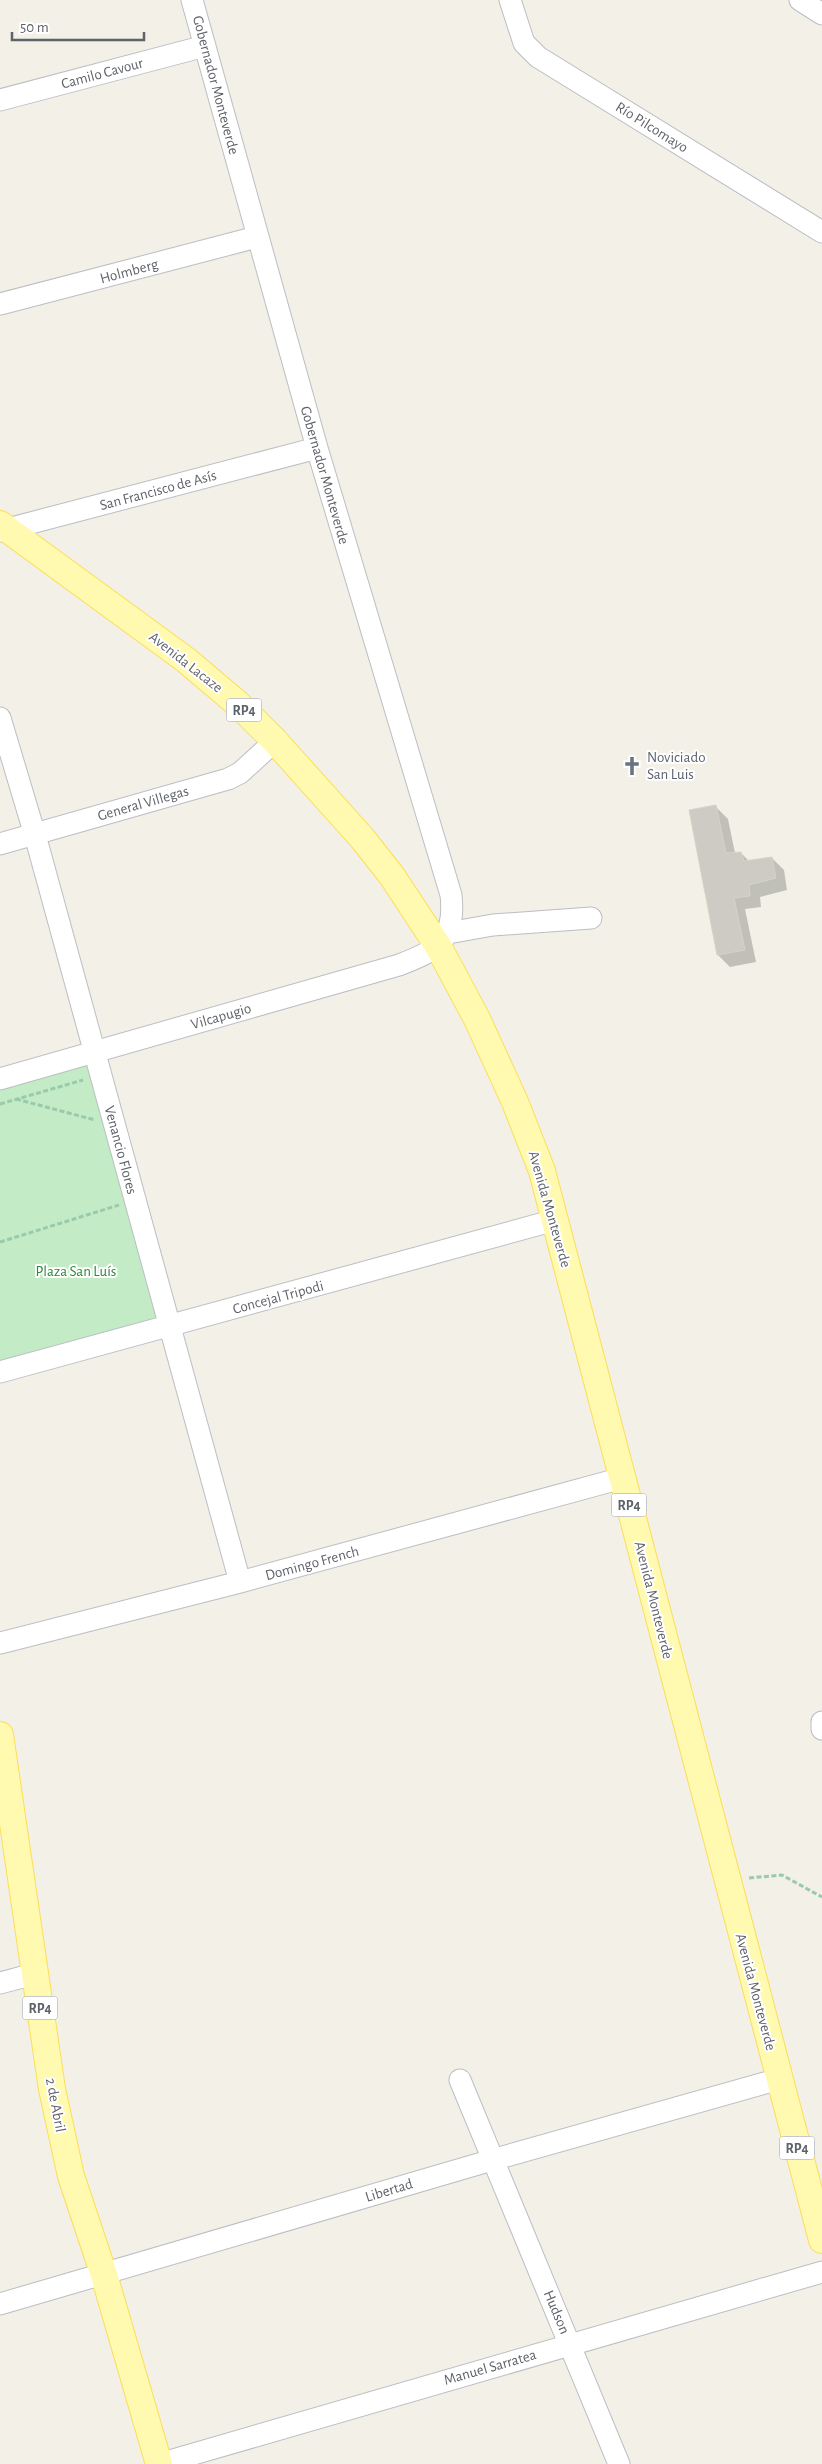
<svg xmlns="http://www.w3.org/2000/svg" width="822" height="2464" viewBox="0 0 822 2464" font-family="'Alegreya Sans',sans-serif">
<style>
.green{fill:#c2ebc6}
.shadow{fill:#0003}
.building{fill:#cdcbc4;stroke:#d7d3c5}
.lines{fill:none;stroke-linecap:round;stroke-linejoin:round}
.minor-casing{stroke:#bbbec3;stroke-width:23}
.major-casing{stroke:#fdde55;stroke-width:28}
.path{stroke:#99caac;stroke-width:3;stroke-dasharray:5 2.5;stroke-linecap:butt}
.minor{stroke:#fff;stroke-width:21}
.major{stroke:#fffaaf;stroke-width:26}
.labels{text-anchor:middle;stroke-width:4;stroke-linejoin:round;paint-order:stroke}
.shield{fill:#fff;stroke:#8e9196;stroke-width:1}
.shield-label{font-size:14px;font-weight:bold;fill:#5e6269}
.street-label{font-size:15px;fill:#5e6269;stroke:#fff}
.worship-label{font-size:15px;fill:#5b616d;stroke:#fff;text-anchor:start}
.park-label{font-size:15px;fill:#2e873a;stroke:#fff}
</style>
<rect width="100%" height="100%" fill="#f2f0e7"/>
<path class="green" d="M 94,1052 L 170,1326 L 0,1372 L 0,1079 Z"/>
<path class="shadow" d="M 716,807 L 728,819 L 735,853 L 741,853 L 749,861 L 772,858 L 784,870 L 787,890 L 760,897 L 761,907 L 745,909 L 756,962 L 730,967 L 718,955 Z"/>
<path class="building" d="M 716,805 L 726,853 L 741,852 L 744,861 L 772,857 L 776,878 L 749,885 L 750,896 L 734,898 L 745,950 L 717,955 L 689,810 Z"/>
<g class="lines">
<g class="minor-casing">
<path id="minor" d="M 510,0 L 524,43 L 538,57 L 822,232
M 800,0 L 822,14
M 0,100 L 205,46
M 0,304 L 257,237
M 0,531 L 317,448
M 0,718 L 35,835 L 240,1582
M 0,844 L 228,779 L 240,773 L 275,741
M 448,933 L 493,925 L 591,918
M 0,1079 L 399,965 C 438,950 456,940 451,895 L 317,448 L 192,0
M 0,1372 L 555,1220
M 0,1643 L 240,1582 L 622,1478
M 822,1722 L 822,1729
M 0,1983 L 34,1974
M 460,2080 L 619,2464
M 0,2304 L 492,2160 L 779,2079
M 159,2464 L 822,2272"/>
</g>
<g class="major-casing">
<path id="major" d="M 0,524 L 186,660 L 238,704 L 275,741 L 362,838 L 392,876 L 438,946 L 477,1019 L 515,1102 L 542,1171 L 822,2240
M 0,1735 L 52,2089 L 71,2176 L 104,2275 L 159,2464"/>
</g>
<path class="path" d="M 16,1099 L 95,1120
M 0,1104 L 83,1080
M 0,1242 L 119,1205
M 749,1878 L 782,1875 L 822,1897"/>
<use href="#minor" class="minor"/>
<use href="#major" class="major"/>
</g>
<defs>
<g id="church-bare" transform="scale(1.5)"><path d="M-1.2-6h2.4v3.5h3.3v2.4h-3.3V6h-2.4V-.1h-3.3v-2.4h3.3Z" fill="#6b7280" stroke="#fff" stroke-width="2.5" paint-order="stroke"/></g>
</defs>
<g fill-rule="evenodd">
<use href="#church-bare" x="632" y="766"/>
</g>
<g class="labels">
<g class="shield">
<rect x="226.5" y="698.5" width="35" height="23" rx="4"/>
<rect x="611.5" y="1493.5" width="35" height="23" rx="4"/>
<rect x="22.5" y="1996.5" width="35" height="23" rx="4"/>
<rect x="779.5" y="2136.5" width="35" height="23" rx="4"/>
</g>
<g class="shield-label">
<text x="244" y="715">RP4</text>
<text x="629" y="1510">RP4</text>
<text x="40" y="2013">RP4</text>
<text x="797" y="2153">RP4</text>
</g>
<g class="street-label">
<text transform="translate(102 73) rotate(-15)" y="5">Camilo Cavour</text>
<text transform="translate(216 85) rotate(75)" y="5">Gobernador Monteverde</text>
<text transform="translate(652 127) rotate(32)" y="5">Río Pilcomayo</text>
<text transform="translate(129 271) rotate(-15)" y="5">Holmberg</text>
<text transform="translate(325 475) rotate(74)" y="5">Gobernador Monteverde</text>
<text transform="translate(158 490) rotate(-15)" y="5">San Francisco de Asís</text>
<text transform="translate(186 662) rotate(38)" y="5">Avenida Lacaze</text>
<text transform="translate(143 803) rotate(-16)" y="5">General Villegas</text>
<text transform="translate(221 1016) rotate(-16)" y="5">Vilcapugio</text>
<text transform="translate(121 1150) rotate(75)" y="5">Venancio Flores</text>
<text transform="translate(550 1209) rotate(74)" y="5">Avenida Monteverde</text>
<text transform="translate(278 1297) rotate(-15)" y="5">Concejal Tripodi</text>
<text transform="translate(312 1563) rotate(-15)" y="5">Domingo French</text>
<text transform="translate(654 1600) rotate(76)" y="5">Avenida Monteverde</text>
<text transform="translate(756 1992) rotate(75)" y="5">Avenida Monteverde</text>
<text transform="translate(56 2105) rotate(79)" y="5">2 de Abril</text>
<text transform="translate(389 2190) rotate(-17)" y="5">Libertad</text>
<text transform="translate(557 2312) rotate(67)" y="5">Hudson</text>
<text transform="translate(490 2367) rotate(-16)" y="5">Manuel Sarratea</text>
</g>
<g class="worship-label">
<text x="647" y="762">Noviciado<tspan x="647" dy="17">San Luis</tspan></text>
</g>
<g class="park-label">
<text x="76" y="1276">Plaza San Luís</text>
</g>
</g>
<path d="M12 32v8h132v-8" fill="none" stroke="#5e6269" stroke-width="2.5"/>
<text x="20" y="32" font-size="15" fill="#5e6269" stroke="#ffffff" stroke-width="4" paint-order="stroke">50 m</text>
</svg>
